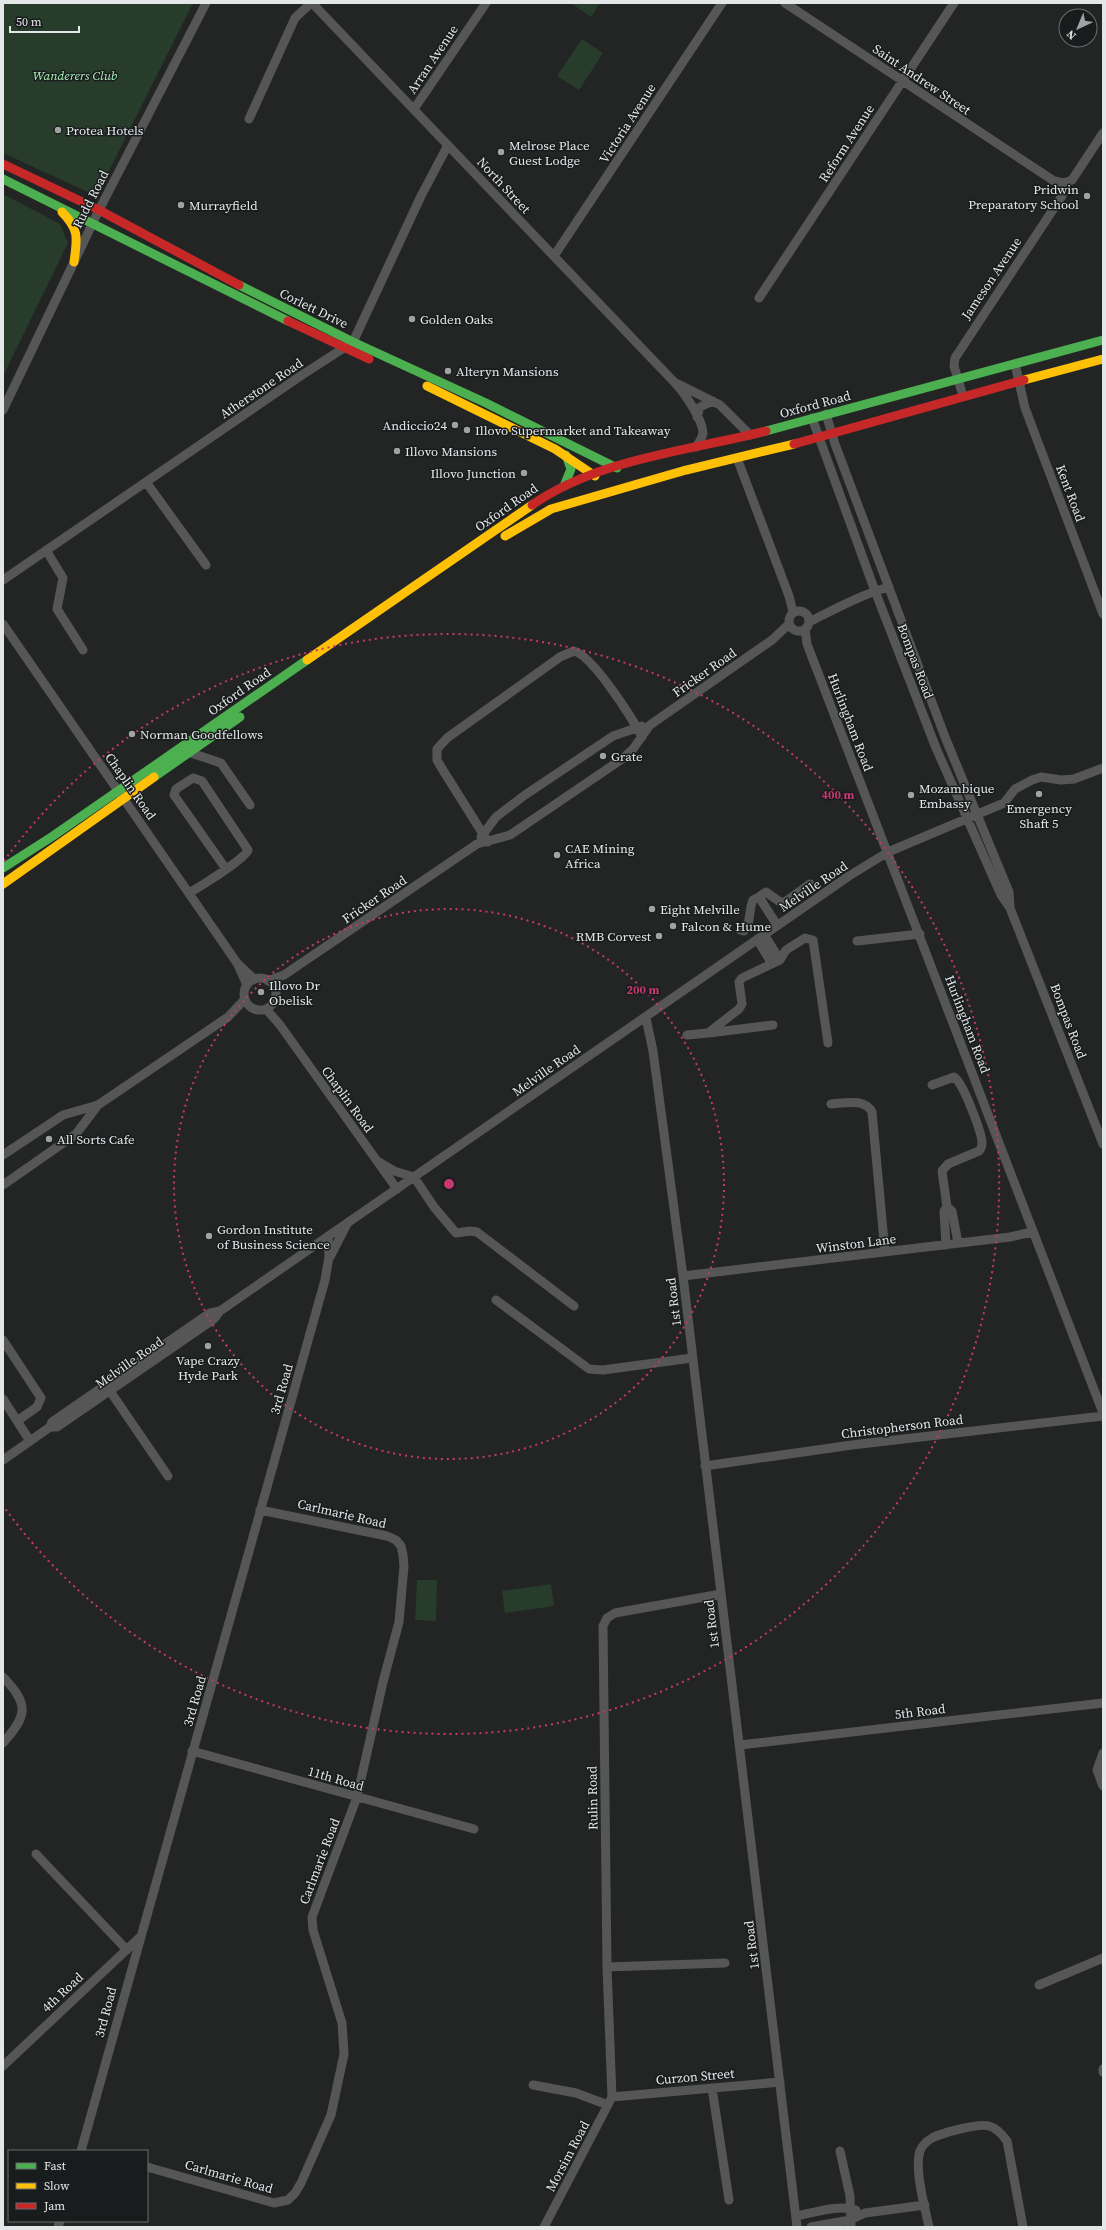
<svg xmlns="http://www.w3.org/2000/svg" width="1106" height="2230" viewBox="0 0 1106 2230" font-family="'Source Serif 4',serif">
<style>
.green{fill:#273c2b}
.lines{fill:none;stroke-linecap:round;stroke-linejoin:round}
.street{stroke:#565656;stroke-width:9}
.fast{stroke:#4caf50;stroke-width:9}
.slow{stroke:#ffc107;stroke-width:9}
.jam{stroke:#c62828;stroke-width:9}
.ring{fill:none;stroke:#c73770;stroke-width:2;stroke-dasharray:2 4}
.poi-dot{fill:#a0a3a3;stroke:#191c1c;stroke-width:1.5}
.labels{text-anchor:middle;stroke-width:3;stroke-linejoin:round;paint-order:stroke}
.street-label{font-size:13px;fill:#e4e7e7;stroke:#191c1c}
.park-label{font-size:13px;font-style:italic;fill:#abf0b7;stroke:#191c1c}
.poi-label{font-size:13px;fill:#e4e7e7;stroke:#191c1c;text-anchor:start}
.centre{fill:#c73770;stroke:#191c1c;stroke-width:2}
.ring-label{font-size:12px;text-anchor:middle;font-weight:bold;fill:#c73770;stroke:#191c1c;stroke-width:3;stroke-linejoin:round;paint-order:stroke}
</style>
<rect width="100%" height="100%" fill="#232525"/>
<path class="green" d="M 3,3 L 193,3 L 100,189 L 90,193 L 3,153 Z
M 571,3 L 600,3 L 591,17 Z
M 582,39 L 603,53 L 579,90 L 557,76 Z
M 3,194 L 60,224 L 68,243 L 3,376 Z
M 417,1580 L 437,1580 L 436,1621 L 415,1620 Z
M 551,1584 L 554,1606 L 505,1613 L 502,1591 Z"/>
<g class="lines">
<path class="street" d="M 312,3 L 676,384 C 685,394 703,420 703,433 C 702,438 699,443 696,447
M 785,3 L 1054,181 L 1064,183 L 1072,180 L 1103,133
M 414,109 L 486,3
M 249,119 L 295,18 L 311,3
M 554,256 L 722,3
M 759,298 L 954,3
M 1015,364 L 1025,408 L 1103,614
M 678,384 L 720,405 L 750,435
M 963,396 L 954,366 L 955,358 L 1062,196
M 3,410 L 99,210 L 206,3
M 826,414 L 835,444 L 945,737 L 1009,892 L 1010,907
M 697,417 L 700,407 L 713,401
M 812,418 L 875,591 L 936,748 L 1001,895 L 1010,908 L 1103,1144
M 737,458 L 789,596 L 793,612
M 146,482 L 206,565
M 46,550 L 63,578 L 57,609 L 83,650
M 3,580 L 299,377 L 353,342 L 421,196 L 448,145
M789 621a10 10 0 1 1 20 0a10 10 0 1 1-20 0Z
M 809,622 C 835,609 860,595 889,587
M 3,624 L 237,963 L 254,979
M 805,629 L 807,644 L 1103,1413
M 191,753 L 221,763 L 250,805
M 481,837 L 496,817 L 525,795 L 613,736 L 642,726
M 488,842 L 441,767 L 437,760 L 437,749 L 447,738 L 560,657 L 574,651 C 593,656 632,718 642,737
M 189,893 C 199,887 245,859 248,850 L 202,781 L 193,778 L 176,789 L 174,795 L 226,869
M 777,925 L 759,897 L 766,892 L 780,902 L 785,902 L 810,884
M 740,930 L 744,931 C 752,921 748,911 753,900 L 759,897
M 764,934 L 780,960
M 757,939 L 772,964
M 857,941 L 920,934
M 237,963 L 247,985
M244 994a16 16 0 1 1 32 0a16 16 0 1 1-32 0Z
M 268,981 L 284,975 L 477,844 L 510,835 L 622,759 L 633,749 L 650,725 L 772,640 L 789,624
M 266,1009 L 280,1025 L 397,1189
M 646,1018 L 653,1051 L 683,1276 L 797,2227
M 709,1033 L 773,1025
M 687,1035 L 708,1033 L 739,1009 L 742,1004 L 739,982 L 742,978 L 780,960 L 786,950 L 805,938 L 813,940 L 828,1043
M 932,1085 L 954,1077 C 962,1080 982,1133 982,1143 C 982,1146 981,1149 979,1151 L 948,1164 L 942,1171 L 947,1207 L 952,1211 L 958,1243
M 831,1104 C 845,1103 865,1098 872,1112 L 885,1252
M 3,1155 L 63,1115 L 98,1105
M 377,1161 L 394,1171 L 414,1177 L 434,1207 L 456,1233 L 470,1231 L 477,1232 L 574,1306
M 3,1185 L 76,1134 L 98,1105 L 228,1017 L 245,999
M 946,1245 L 944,1211 L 947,1207
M 330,1257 L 347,1224
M 683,1276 L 1010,1237 L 1032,1232
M 496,1300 L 589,1369 L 603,1370 L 692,1358
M 3,1340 L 41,1398 L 37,1407 L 17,1421
M 110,1391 L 168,1476
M 3,1399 L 30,1441
M 50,1427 L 57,1427 L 214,1319 L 220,1311
M 3,1460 L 50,1427 L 52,1422 L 210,1313 L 220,1311 L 849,876 L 888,852 L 1004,803 L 1015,789 L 1032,780 L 1041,777 L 1061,780 L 1074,779 L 1103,768
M 705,1466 L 852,1445 L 1103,1416
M 3,1677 C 29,1704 28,1715 3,1743
M 740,1745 L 1103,1703
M 192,1751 L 474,1829
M 1103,1753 L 1097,1770 L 1103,1786
M 36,1854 L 127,1950
M 607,1967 L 725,1963
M 1039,1985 L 1103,1958
M 3,2066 L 139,1938
M 1103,2069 L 1103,2072
M 533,2085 L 576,2093 L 608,2105
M 712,2088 L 729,2200
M 612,2097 L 780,2082
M 81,2151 L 325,1280 L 329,1257 L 328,1236
M 840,2151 L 850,2196 L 851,2227
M 147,2167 L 274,2203 L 288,2200 L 295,2193 L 301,2183 L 331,2115 L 344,2054 L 342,2023 L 313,1930 L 312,1917 L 357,1797 L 383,1682 L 399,1622 L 404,1566 L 403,1555 L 401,1546 L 396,1540 L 387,1536 L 260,1510
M 796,2216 C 814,2213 838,2204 856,2210
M 58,2227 L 60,2221
M 544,2227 L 612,2097 L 607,1967 L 603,1626 L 607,1618 L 615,1613 L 721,1594
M 811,2227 L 850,2220 L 865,2213 L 925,2205
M 929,2227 C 925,2208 914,2169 920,2151 C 922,2146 927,2141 932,2138 C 942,2133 978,2123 989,2126 C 997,2128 1002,2134 1007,2141 L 1023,2227"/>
<path class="fast" d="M 3,179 L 288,321
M 239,285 L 353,342 L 486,403 L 617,468
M 766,431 L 1103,340
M 564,486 L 571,469 L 566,455
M 154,777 L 240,717
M 3,868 L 53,836 L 307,660"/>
<path class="slow" d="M 62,212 C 80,230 77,239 74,262
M 1024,380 L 1103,359
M 427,386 L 555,449 L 595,476
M 505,536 L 551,509 L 686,470 L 794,444
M 307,660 L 532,505
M 3,884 L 154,777"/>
<path class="jam" d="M 3,164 L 99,210 L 239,285
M 288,321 L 369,359
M 794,444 L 1024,380
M 532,505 C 600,458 689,451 766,431"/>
</g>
<g class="ring">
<circle cx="449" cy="1184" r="275"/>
<path d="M4 861A550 550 0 1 1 4 1507"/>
</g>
<g class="poi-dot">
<circle cx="58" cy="130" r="4"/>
<circle cx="501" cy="152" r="4"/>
<circle cx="1087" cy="196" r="4"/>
<circle cx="181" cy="205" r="4"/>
<circle cx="412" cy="319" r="4"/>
<circle cx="448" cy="371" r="4"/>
<circle cx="455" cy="425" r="4"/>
<circle cx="467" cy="430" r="4"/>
<circle cx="397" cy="451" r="4"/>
<circle cx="524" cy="473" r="4"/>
<circle cx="132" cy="734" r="4"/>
<circle cx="603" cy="756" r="4"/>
<circle cx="1039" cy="794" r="4"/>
<circle cx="911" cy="795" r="4"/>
<circle cx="557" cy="855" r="4"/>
<circle cx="652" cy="909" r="4"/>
<circle cx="673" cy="926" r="4"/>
<circle cx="659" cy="936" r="4"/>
<circle cx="261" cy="992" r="4"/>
<circle cx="49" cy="1139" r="4"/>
<circle cx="209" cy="1236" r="4"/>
<circle cx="208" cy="1346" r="4"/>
</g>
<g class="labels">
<g class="street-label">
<text transform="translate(432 59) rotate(-56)" y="5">Arran Avenue</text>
<text transform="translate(922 79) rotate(34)" y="5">Saint Andrew Street</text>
<text transform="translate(627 123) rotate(-57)" y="5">Victoria Avenue</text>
<text transform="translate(846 143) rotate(-57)" y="5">Reform Avenue</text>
<text transform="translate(504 185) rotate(47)" y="5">North Street</text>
<text transform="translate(90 199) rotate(-63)" y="5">Rudd Road</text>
<text transform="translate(991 278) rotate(-56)" y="5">Jameson Avenue</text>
<text transform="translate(314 308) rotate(26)" y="5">Corlett Drive</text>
<text transform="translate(261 388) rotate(-34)" y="5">Atherstone Road</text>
<text transform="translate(815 404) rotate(-15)" y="5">Oxford Road</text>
<text transform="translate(1071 493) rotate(69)" y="5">Kent Road</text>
<text transform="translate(506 507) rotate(-35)" y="5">Oxford Road</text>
<text transform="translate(916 661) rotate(69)" y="5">Bompas Road</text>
<text transform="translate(704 672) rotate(-35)" y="5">Fricker Road</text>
<text transform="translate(239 691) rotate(-35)" y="5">Oxford Road</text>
<text transform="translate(851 722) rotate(69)" y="5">Hurlingham Road</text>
<text transform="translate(131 786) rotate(55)" y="5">Chaplin Road</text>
<text transform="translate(813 886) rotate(-34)" y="5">Melville Road</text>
<text transform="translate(374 899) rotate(-34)" y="5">Fricker Road</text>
<text transform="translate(1069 1021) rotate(69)" y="5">Bompas Road</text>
<text transform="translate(968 1024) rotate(69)" y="5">Hurlingham Road</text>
<text transform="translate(546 1070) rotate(-35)" y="5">Melville Road</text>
<text transform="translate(348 1099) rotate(54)" y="5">Chaplin Road</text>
<text transform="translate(856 1243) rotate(-7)" y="5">Winston Lane</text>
<text transform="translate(673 1302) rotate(-97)" y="5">1st Road</text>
<text transform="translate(129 1362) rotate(-35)" y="5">Melville Road</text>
<text transform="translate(281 1389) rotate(-74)" y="5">3rd Road</text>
<text transform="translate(902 1426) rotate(-7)" y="5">Christopherson Road</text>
<text transform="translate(342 1513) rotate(13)" y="5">Carlmarie Road</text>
<text transform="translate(711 1624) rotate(-97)" y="5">1st Road</text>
<text transform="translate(194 1701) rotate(-74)" y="5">3rd Road</text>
<text transform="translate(920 1711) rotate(-7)" y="5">5th Road</text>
<text transform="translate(336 1778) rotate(16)" y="5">11th Road</text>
<text transform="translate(592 1798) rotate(-91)" y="5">Rulin Road</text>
<text transform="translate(319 1861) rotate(-69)" y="5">Carlmarie Road</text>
<text transform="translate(751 1945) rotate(-97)" y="5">1st Road</text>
<text transform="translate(62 1992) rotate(-43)" y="5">4th Road</text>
<text transform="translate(105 2012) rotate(-75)" y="5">3rd Road</text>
<text transform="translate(695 2076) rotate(-5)" y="5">Curzon Street</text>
<text transform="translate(567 2156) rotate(-62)" y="5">Morsim Road</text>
<text transform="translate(229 2176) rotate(16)" y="5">Carlmarie Road</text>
</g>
<g class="park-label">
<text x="75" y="80">Wanderers Club</text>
</g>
<g class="poi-label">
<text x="66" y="135">Protea Hotels</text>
<text x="509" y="150">Melrose Place<tspan x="509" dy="15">Guest Lodge</tspan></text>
<text x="1079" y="194" text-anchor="end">Pridwin<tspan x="1079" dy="15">Preparatory School</tspan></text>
<text x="189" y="210">Murrayfield</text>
<text x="420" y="324">Golden Oaks</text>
<text x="456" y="376">Alteryn Mansions</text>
<text x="447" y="430" text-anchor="end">Andiccio24</text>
<text x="475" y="435">Illovo Supermarket and Takeaway</text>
<text x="405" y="456">Illovo Mansions</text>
<text x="516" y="478" text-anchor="end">Illovo Junction</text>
<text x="140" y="739">Norman Goodfellows</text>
<text x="611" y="761">Grate</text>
<text x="919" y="793">Mozambique<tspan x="919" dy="15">Embassy</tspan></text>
<text x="1039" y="813" text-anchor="middle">Emergency<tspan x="1039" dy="15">Shaft 5</tspan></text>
<text x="565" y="853">CAE Mining<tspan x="565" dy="15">Africa</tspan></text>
<text x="660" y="914">Eight Melville</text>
<text x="681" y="931">Falcon &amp; Hume</text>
<text x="651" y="941" text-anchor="end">RMB Corvest</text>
<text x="269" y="990">Illovo Dr<tspan x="269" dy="15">Obelisk</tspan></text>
<text x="57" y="1144">All Sorts Cafe</text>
<text x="217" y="1234">Gordon Institute<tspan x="217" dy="15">of Business Science</tspan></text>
<text x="208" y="1365" text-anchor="middle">Vape Crazy<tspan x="208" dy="15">Hyde Park</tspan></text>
</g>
</g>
<circle cx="449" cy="1184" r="6" class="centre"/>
<g class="ring-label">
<text x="838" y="799">400 m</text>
<text x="643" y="994">200 m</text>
</g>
<rect width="1106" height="2230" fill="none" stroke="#e4e7e7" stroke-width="8"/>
<rect x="8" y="2150" width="140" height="72" fill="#191c1c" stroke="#6a6d6d"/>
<rect x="16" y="2163" width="20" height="6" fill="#4caf50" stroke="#6a6d6d"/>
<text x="44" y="2170" font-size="12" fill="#e4e7e7">Fast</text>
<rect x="16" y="2183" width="20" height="6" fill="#ffc107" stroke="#6a6d6d"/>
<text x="44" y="2190" font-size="12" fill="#e4e7e7">Slow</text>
<rect x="16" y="2203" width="20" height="6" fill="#c62828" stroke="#6a6d6d"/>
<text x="44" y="2210" font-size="12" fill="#e4e7e7">Jam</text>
<g transform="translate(1078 28) rotate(224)"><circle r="19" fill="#191c1c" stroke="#6a6d6d"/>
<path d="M0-3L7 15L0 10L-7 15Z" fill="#a0a3a3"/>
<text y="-6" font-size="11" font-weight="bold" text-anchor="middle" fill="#e4e7e7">N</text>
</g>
<path d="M10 26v6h69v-6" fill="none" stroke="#e4e7e7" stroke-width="2"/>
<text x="16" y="26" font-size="12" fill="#e4e7e7" stroke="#191c1c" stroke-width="3" paint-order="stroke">50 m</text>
</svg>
